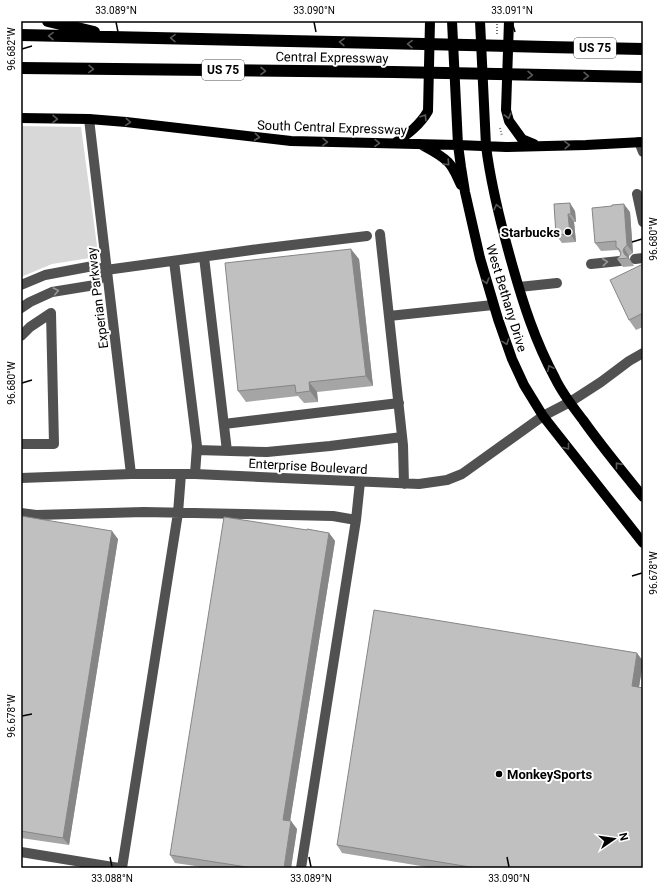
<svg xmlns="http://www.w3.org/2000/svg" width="664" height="889" viewBox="0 0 664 889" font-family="Roboto,sans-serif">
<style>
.green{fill:#d8d8d8}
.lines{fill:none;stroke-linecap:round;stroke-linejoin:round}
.path{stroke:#737373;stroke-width:2;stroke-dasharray:1 2;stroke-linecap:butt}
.minor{stroke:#515151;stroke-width:10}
.major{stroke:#000;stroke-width:10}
.highway{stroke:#000;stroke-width:12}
.wall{fill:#a5a5a5}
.shaded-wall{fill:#868686}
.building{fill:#c0c0c0;stroke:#868686}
.oneway{stroke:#595959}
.oneway2{stroke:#979797}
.ticks{fill:none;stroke:#000;stroke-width:1.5}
.poi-dot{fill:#000;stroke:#fff;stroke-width:1.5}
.labels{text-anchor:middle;stroke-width:4;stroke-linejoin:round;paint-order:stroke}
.shield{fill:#fff;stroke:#4c4c4c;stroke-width:1}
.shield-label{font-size:12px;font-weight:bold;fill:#000}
.street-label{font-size:13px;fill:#000;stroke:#fff}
.poi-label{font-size:13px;font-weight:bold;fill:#000;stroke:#fff;text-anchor:end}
.neatline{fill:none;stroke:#000;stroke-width:1.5}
.ticks-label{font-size:10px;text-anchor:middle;fill:#000}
</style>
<rect width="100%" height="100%" fill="#fff"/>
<path class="green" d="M 21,126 L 81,127 L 97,246 L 95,254 L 90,258 L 52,264 L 21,277 Z"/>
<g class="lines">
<path class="path" d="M 497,34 L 497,21
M 500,128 L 502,136"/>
<path class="minor" d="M 89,119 L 131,474
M 639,142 L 643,152
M 637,194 L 643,222
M 380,234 L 403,445 L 404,484
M 204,257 L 227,451
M 635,259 L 643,258
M 174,261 L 197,446 L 195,474
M 591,264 L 620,261
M 21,285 L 45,275 L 93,266 L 106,270 L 259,249 L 367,236
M 519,287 L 557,283
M 21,308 L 30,302 L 52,292 L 95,285 L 106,270
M 389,316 L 493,305
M 21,336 L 30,327 L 51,313
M 224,424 L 399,403
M 21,444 L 54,444 L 51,313
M 197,450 L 267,452 L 330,446 L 402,437
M 21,478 L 131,474 L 195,474 L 419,484 L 447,480 L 462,474 L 543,416 L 570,402 L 584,393 L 601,382 L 629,361 L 643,353
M 21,513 L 36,515 L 144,512 L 333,516 L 356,520
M 21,852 L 119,868
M 122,868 L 178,513 L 181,474
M 301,868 L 356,520 L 360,482"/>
<path class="major" d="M 452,21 L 458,145 L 461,167 L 465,192 L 480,258 L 498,319 L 512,359 L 524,385 L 543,416 L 643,543
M 480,21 L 486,146 C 491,186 501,225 512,264 C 523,303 535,341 555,378 C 562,393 573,407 583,420 C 602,447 623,472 643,497
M 509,21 L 506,110 L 509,121 L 522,139 L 534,144
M 21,118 L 89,119 L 126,122 L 291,141 L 458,145 L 506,147 L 586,145 L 643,142
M 395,143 C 408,134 420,125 428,111 L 430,21
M 420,144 C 429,149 440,154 448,162 C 454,168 457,177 461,185"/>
<path class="highway" d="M 48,21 L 94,32
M 21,35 L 381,43 L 547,47 L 643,49
M 21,68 L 393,72 L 643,77"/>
</g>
<path class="wall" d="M 554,204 L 575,211 L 576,222 L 574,222 L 576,242 L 562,243 L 556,235 Z
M 630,212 L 633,253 L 629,256 L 629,258 L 634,266 L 623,267 L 617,259 L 620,256 L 621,254 L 618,250 L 601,251 L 595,243 Z
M 359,259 L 373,386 L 317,392 L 318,402 L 304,403 L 298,396 L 246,402 L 238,391 Z
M 643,264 L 643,327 L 636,330 L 629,320 Z
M 21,516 L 118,539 L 69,845 L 21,838 Z
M 307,530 L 329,533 L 335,541 L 290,821 L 297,829 L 291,868 L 209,868 L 175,863 L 170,855 Z
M 643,661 L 639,687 L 643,868 L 433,868 L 342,853 L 337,845 Z"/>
<path class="shaded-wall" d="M 570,203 L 575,211 L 576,222 L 571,214 Z
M 624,204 L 630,212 L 633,253 L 627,245 Z
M 568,214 L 574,222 L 576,242 L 570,234 Z
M 624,248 L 629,256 L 629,258 L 634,266 L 628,258 L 625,255 L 623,251 Z
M 351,249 L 359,259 L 373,386 L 366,376 Z
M 309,382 L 317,392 L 318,402 L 310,391 Z
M 112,531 L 118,539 L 69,845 L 63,838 Z
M 329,533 L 335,541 L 289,828 L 283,820 Z
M 637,653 L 643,661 L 638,694 L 632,686 Z
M 291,821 L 297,829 L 291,868 L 284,868 Z"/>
<path class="building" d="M 570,203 L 571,214 L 568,214 L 570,234 L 556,235 L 554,204 Z
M 624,204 L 627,245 L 624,248 L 623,251 L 625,255 L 628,257 L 628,258 L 617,259 L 620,256 L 621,253 L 619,249 L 616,247 L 616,241 L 595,243 L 592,208 L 612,206 L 612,205 Z
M 351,249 L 366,376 L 309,382 L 310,391 L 296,393 L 295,385 L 238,391 L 225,263 Z
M 643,264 L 643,313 L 629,320 L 610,280 Z
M 21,516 L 112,531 L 63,838 L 21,831 Z
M 224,517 L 307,530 L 307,529 L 329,533 L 283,820 L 291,821 L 284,868 L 253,868 L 170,855 Z
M 374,610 L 637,653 L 632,686 L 643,688 L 643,868 L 476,868 L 337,845 Z"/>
<defs><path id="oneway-chevron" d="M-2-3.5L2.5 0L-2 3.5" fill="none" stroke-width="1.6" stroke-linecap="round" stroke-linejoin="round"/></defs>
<g class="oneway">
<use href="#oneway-chevron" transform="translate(51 36) rotate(-179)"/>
<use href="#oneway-chevron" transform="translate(173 38) rotate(-179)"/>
<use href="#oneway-chevron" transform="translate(342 42) rotate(-179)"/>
<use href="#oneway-chevron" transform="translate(410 44) rotate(-178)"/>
<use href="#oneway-chevron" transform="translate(91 69) rotate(1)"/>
<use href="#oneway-chevron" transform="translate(263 71) rotate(1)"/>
<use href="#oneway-chevron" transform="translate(530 75) rotate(1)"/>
<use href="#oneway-chevron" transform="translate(586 76) rotate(1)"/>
<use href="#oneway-chevron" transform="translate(508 116) rotate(75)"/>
<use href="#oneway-chevron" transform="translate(424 117) rotate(-57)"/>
<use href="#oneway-chevron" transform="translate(55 119) rotate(1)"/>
<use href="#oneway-chevron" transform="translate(128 122) rotate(5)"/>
<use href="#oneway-chevron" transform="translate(257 137) rotate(6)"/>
<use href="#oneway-chevron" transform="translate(325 142) rotate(1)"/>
<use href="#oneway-chevron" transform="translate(377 143) rotate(1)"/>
<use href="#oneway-chevron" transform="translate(567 145) rotate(-2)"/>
<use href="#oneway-chevron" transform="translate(447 163) rotate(47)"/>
<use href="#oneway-chevron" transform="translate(497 207) rotate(-104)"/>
<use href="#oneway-chevron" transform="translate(486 281) rotate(74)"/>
<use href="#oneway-chevron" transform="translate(506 342) rotate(70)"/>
<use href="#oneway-chevron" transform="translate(550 368) rotate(-116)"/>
<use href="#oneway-chevron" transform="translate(567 447) rotate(52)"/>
<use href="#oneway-chevron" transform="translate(618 465) rotate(-129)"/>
</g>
<g class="oneway2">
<use href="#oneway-chevron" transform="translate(605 262) rotate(-6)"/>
<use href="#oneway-chevron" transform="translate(56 291) rotate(-13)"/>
</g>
<path class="ticks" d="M 116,22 L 118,32M 314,22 L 316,32M 512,22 L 515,32M 22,49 L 32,46M 632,242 L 642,239M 22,383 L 32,380M 632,576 L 642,573M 22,716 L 32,714M 110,857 L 112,867M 309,857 L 311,867M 507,857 L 509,867"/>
<g class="poi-dot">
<circle cx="568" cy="232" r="4"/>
<circle cx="499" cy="774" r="4"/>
</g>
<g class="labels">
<g class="shield">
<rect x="574" y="38" width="42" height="20" rx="3"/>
<rect x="202" y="60" width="42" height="20" rx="3"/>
</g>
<g class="shield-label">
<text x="595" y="52">US 75</text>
<text x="223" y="74">US 75</text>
</g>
<g class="street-label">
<text transform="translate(332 57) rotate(1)" y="5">Central Expressway</text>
<text transform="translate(332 127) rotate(2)" y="5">South Central Expressway</text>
<text transform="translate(97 298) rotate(-97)" y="5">Experian Parkway</text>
<text transform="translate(507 298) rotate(73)" y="5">West Bethany Drive</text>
<text transform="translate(308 466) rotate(3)" y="5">Enterprise Boulevard</text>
</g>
<g class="poi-label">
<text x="560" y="237">Starbucks</text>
<text x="507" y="779" text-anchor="start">MonkeySports</text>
</g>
</g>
<rect width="664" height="889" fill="none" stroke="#ffffff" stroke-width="44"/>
<g transform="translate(614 839) rotate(77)" stroke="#ffffff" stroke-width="3" paint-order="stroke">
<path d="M0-3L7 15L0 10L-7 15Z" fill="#000000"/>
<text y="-6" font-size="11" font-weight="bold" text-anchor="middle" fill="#000000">N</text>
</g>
<rect x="22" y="22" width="620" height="845" class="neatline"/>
<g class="ticks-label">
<text x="116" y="14">33.089°N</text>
<text x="314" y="14">33.090°N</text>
<text x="512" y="14">33.091°N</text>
<text transform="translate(11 49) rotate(-90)" y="4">96.682°W</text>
<text transform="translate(653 239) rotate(-90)" y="4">96.680°W</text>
<text transform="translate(11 383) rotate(-90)" y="4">96.680°W</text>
<text transform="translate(653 573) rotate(-90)" y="4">96.678°W</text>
<text transform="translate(11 716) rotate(-90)" y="4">96.678°W</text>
<text x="112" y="882">33.088°N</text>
<text x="311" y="882">33.089°N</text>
<text x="509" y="882">33.090°N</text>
</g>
</svg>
